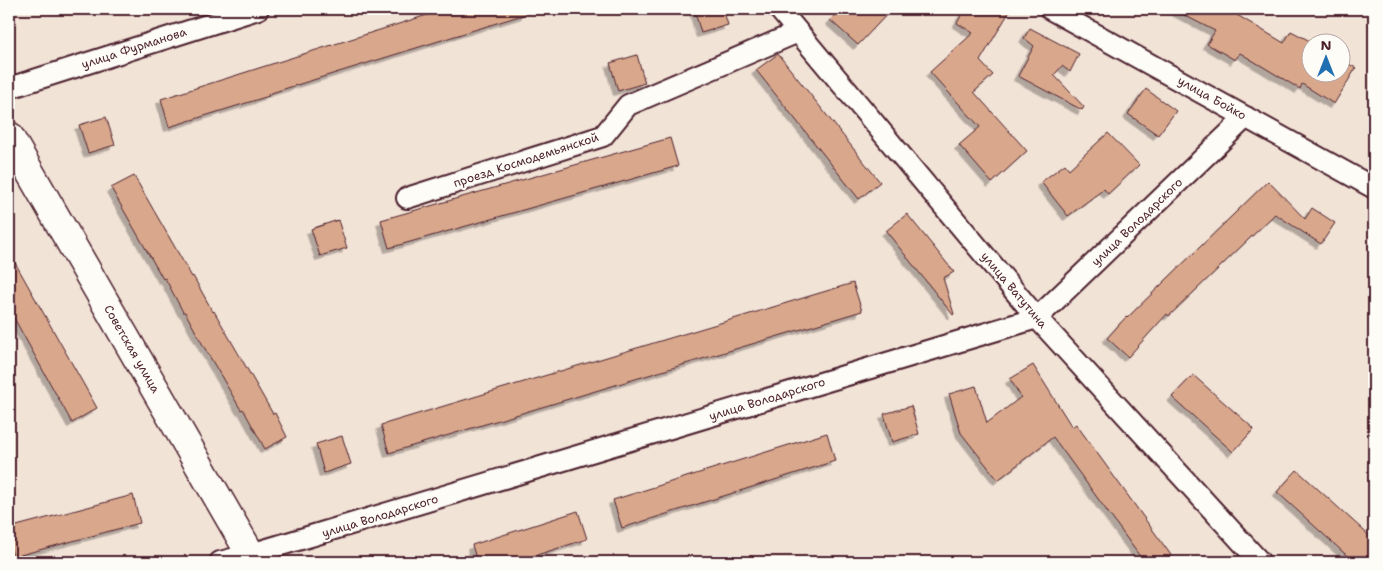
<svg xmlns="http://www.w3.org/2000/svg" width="1383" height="571" viewBox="0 0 1383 571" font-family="'Shantell Sans',sans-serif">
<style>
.building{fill:#d9a88c;stroke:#4a1f2b;filter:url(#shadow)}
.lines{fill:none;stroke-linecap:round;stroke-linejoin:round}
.street-casing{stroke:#4a1f2b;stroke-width:24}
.secondary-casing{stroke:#4a1f2b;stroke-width:31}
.street{stroke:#fdfcf7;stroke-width:20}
.secondary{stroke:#fdfcf7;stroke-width:28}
.labels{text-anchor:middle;stroke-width:4.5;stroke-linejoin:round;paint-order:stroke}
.street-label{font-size:12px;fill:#4a1f2b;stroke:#fdfcf7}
</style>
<defs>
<filter id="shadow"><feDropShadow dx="-4.5" dy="4.5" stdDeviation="0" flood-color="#0004"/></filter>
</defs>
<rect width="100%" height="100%" fill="#f2e3d7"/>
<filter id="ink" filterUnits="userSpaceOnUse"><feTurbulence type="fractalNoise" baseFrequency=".02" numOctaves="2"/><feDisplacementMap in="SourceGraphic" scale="10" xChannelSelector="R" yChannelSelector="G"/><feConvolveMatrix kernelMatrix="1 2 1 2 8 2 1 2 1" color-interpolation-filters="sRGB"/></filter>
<g filter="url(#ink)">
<path class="building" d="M 446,9 L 525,9 L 526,14 L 268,94 L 269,96 L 169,127 L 161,99 Z
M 694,9 L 723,9 L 728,25 L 701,33 Z
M 841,9 L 892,9 L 858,45 L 830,20 Z
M 965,9 L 1011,9 L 980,61 L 993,75 L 974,92 L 1027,151 L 992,183 L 959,145 L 980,127 L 930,72 L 973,33 L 957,23 Z
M 1172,9 L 1227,9 L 1284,43 L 1291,31 L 1312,42 L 1310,42 L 1310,72 L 1340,72 L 1340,59 L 1356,68 L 1334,104 L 1302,84 L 1300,89 L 1240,53 L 1235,60 L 1207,44 L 1215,31 Z
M 1030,28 L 1079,54 L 1070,72 L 1062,66 L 1054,75 L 1084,107 L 1082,110 L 1018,76 L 1034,46 L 1024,38 Z
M 778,54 L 880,182 L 859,199 L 756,70 Z
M 637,55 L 645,83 L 618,91 L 610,63 Z
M 1146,89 L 1176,111 L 1158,135 L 1128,114 Z
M 106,117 L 115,145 L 88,153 L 79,125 Z
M 1108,133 L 1139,165 L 1108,194 L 1104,189 L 1068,216 L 1041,182 L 1065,164 L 1069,169 Z
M 670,138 L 678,166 L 389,248 L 381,220 Z
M 134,176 L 192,277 L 193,276 L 213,312 L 214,311 L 273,414 L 275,413 L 287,437 L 265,449 L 243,409 L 241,410 L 204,347 L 185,312 L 183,312 L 165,278 L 163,279 L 111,188 Z
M 1268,181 L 1305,219 L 1312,208 L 1335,223 L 1321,244 L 1275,214 L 1169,316 L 1167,314 L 1128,357 L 1107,338 L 1126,317 L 1127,318 Z
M 907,214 L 954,272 L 943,278 L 954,314 L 953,315 L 886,231 Z
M 338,220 L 347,248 L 320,256 L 311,229 Z
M 9,252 L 97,408 L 72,423 L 9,309 Z
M 853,283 L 862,311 L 389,453 L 381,425 Z
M 1033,365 L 1072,427 L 1076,424 L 1176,562 L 1144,562 L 1053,437 L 998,480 L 961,433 L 949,394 L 976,386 L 987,423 L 1021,397 L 1010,379 Z
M 1193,375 L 1254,429 L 1233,452 L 1172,397 Z
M 911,406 L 919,434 L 892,442 L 884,414 Z
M 827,433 L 835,461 L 622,528 L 613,500 Z
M 342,436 L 351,464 L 324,473 L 316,444 Z
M 1297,470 L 1374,540 L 1374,562 L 1354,562 L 1277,492 Z
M 133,495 L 140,523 L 13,557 L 9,540 L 9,528 Z
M 578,511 L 587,539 L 515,562 L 477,562 L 472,545 Z"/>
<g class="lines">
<g class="street-casing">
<path id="street" d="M 779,9 L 1037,318 L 1260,562
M 1050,9 L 1374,188
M 9,88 L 258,9
M 407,198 L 603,136 L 628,105 L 798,32
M 220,562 L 251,554 L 1037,318 L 1246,117"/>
</g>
<g class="secondary-casing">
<path id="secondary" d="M 9,136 L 255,562"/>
</g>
<use href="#street" class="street"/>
<use href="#secondary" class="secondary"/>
</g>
</g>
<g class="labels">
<g class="street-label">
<text transform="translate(134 48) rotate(-18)" y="4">улица Фурманова</text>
<text transform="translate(1212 98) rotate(29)" y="4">улица Бойко</text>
<text transform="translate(526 160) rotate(-18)" y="4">проезд Космодемьянской</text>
<text transform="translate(1137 222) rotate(-44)" y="4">улица Володарского</text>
<text transform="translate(1014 290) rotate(50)" y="4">улица Ватутина</text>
<text transform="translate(132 349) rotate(60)" y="4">Советская улица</text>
<text transform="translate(767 399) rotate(-17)" y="4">улица Володарского</text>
<text transform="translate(380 516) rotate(-17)" y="4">улица Володарского</text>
</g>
</g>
<rect width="1383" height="571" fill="none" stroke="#fdfcf7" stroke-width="30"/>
<rect x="15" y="15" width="1353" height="541" fill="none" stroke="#4a1f2b" stroke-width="2" filter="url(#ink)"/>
<g transform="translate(1326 58)"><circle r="24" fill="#fdfcf7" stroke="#b5a4a5"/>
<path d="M0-4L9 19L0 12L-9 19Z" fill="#1f6fb2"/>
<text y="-8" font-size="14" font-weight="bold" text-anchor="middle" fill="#4a1f2b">N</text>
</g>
</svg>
